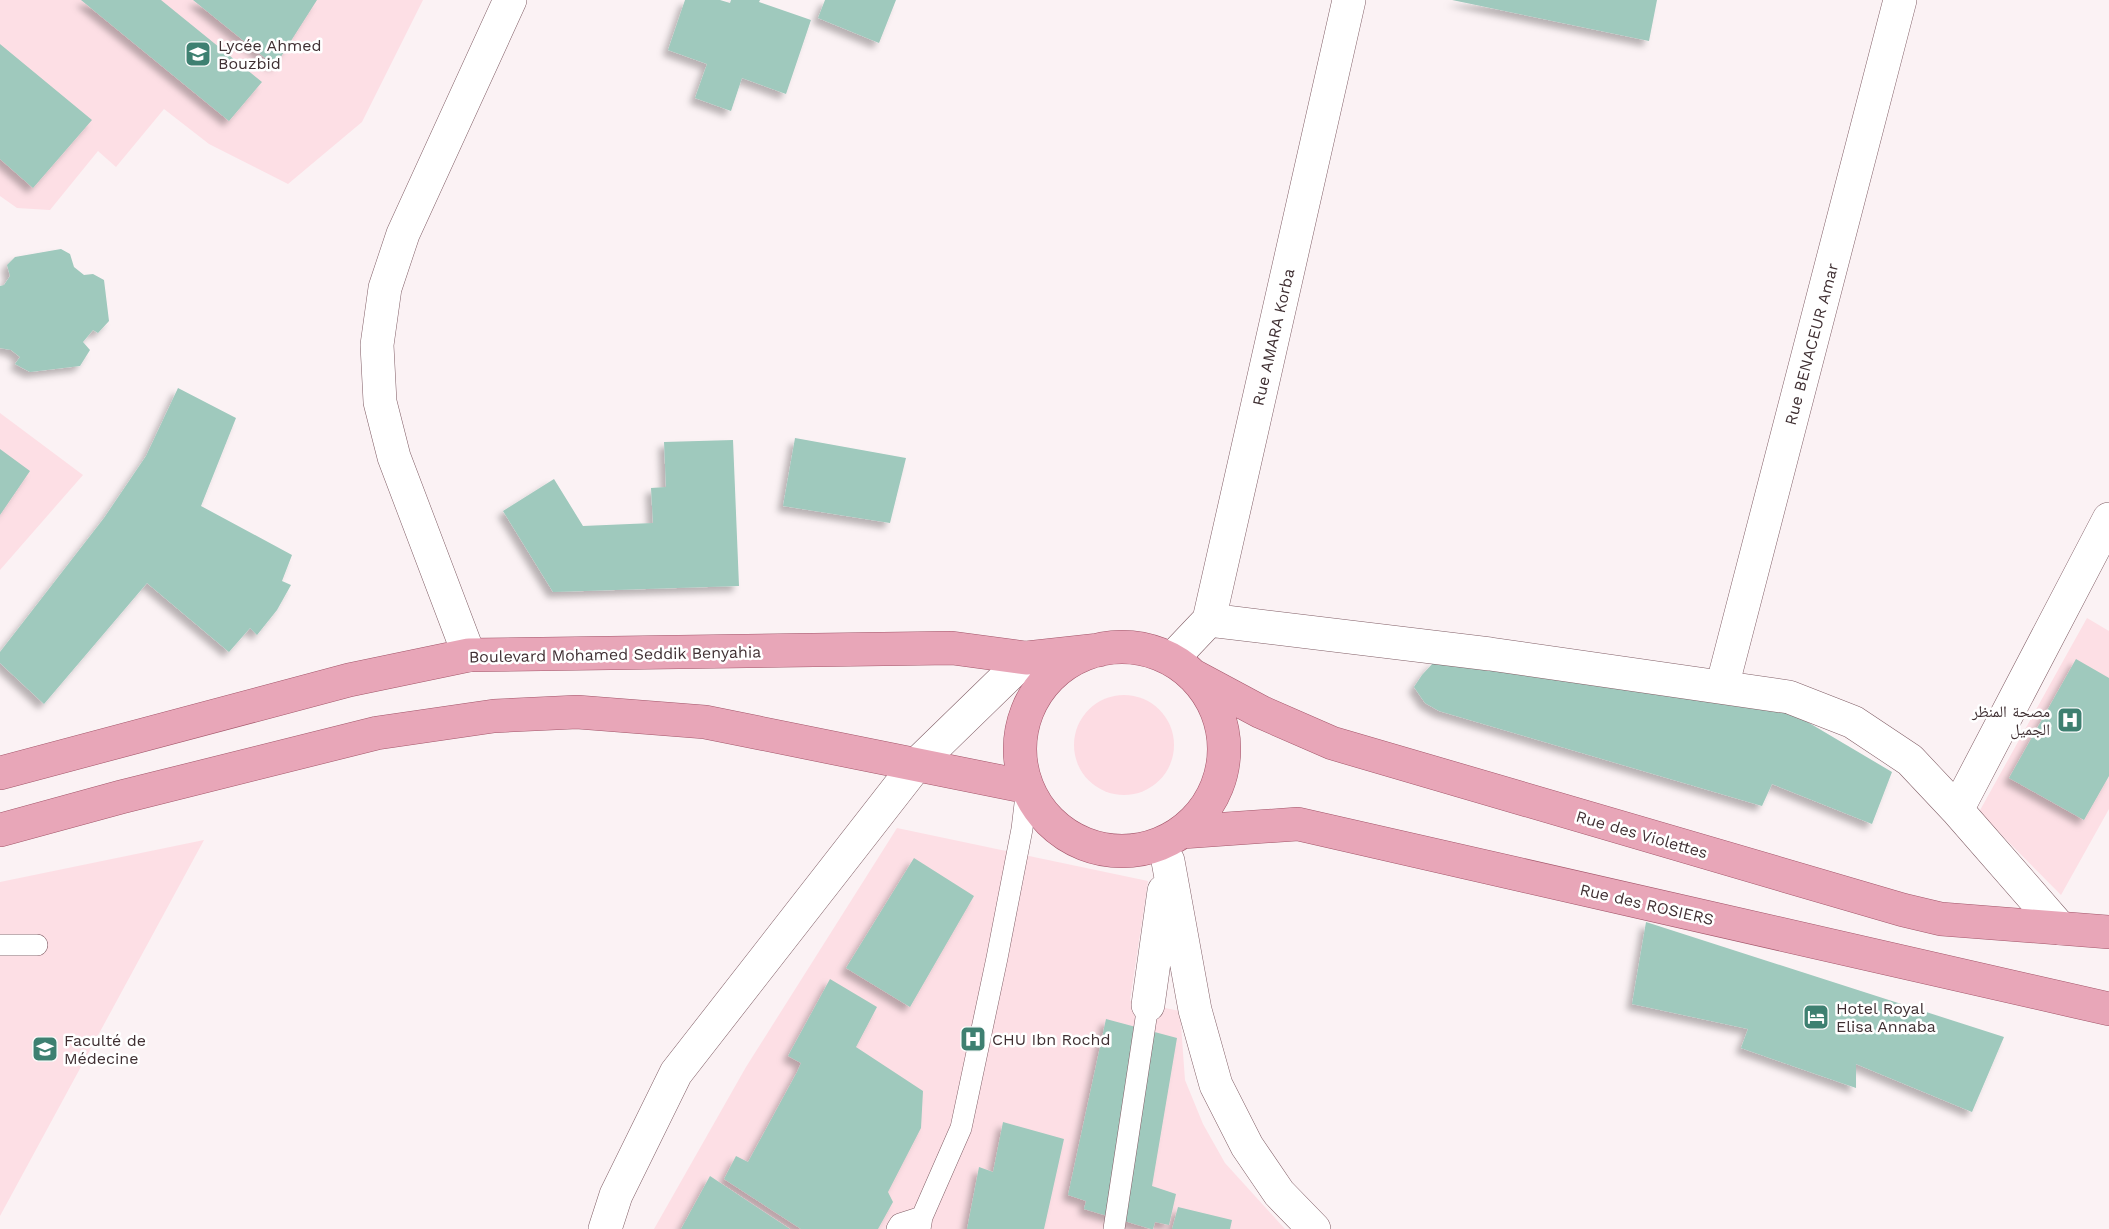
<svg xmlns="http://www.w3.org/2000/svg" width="2109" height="1229" viewBox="0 0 2109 1229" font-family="'Work Sans','Noto Naskh Arabic',sans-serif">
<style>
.built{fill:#fddfe5}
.green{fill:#fddce3}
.building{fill:#9fc9bd;filter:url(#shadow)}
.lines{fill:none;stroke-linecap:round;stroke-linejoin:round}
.lane-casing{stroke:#815e66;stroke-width:22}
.street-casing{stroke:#815e66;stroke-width:34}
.primary-casing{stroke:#a3566a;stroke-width:34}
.lane{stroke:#fff;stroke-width:21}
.street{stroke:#fff;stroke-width:33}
.primary{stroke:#e8a6b8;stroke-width:33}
.labels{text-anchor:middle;stroke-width:5;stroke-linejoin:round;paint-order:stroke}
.poi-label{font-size:16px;fill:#403033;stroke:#fff;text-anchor:start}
.street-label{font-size:16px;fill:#403033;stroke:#fff}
</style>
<defs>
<filter id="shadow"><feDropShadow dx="-5.5" dy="5.5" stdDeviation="3" flood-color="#0004"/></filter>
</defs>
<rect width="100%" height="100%" fill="#fbf2f4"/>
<path class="built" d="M 0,0 L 423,0 L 362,122 L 288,184 L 209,144 L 164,109 L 116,167 L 98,151 L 50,210 L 17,208 L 0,196 Z
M 0,413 L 83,475 L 0,570 Z
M 2087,618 L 2109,631 L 2109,809 L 2061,895 L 1979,812 Z
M 897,828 L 1148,881 L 1130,1001 L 1180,1011 L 1185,1080 L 1203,1124 L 1225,1163 L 1285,1229 L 654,1229 L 746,1067 Z
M 204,840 L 0,1216 L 0,882 Z"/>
<path class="green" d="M1074 745a50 50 0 1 1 100 0a50 50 0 1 1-100 0Z"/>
<path class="building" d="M 81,0 L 161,0 L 262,82 L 229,121 Z
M 193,0 L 317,0 L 275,66 Z
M 685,0 L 720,0 L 730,3 L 731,0 L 760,0 L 759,2 L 811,20 L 786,94 L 742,78 L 731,111 L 695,98 L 707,64 L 668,50 Z
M 825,0 L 896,0 L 879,43 L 818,18 Z
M 1452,0 L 1657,0 L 1649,41 Z
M 0,44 L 92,120 L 33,188 L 0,159 Z
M 61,249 L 70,254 L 74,267 L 84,275 L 93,274 L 104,280 L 109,321 L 98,333 L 93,330 L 83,342 L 90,350 L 80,366 L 30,372 L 15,364 L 20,357 L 11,350 L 0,348 L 0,286 L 4,285 L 10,276 L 7,265 L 15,257 Z
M 178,388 L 236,418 L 201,506 L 292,555 L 282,581 L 291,585 L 277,610 L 257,635 L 250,628 L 229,652 L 147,583 L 44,704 L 0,663 L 0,652 L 104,518 L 146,456 Z
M 795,438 L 906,458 L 890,523 L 783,506 Z
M 733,440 L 739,586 L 553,592 L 503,511 L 554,479 L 583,526 L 653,523 L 651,488 L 666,487 L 664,442 Z
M 0,449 L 30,471 L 0,515 Z
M 2076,659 L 2109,678 L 2109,776 L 2084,820 L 2009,778 Z
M 1434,662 L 1794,714 L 1892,772 L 1872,824 L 1772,784 L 1762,806 L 1439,711 L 1425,703 L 1414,687 L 1422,675 Z
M 914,858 L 974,896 L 910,1007 L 846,968 Z
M 1646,922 L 2004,1037 L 1972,1112 L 1856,1064 L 1856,1088 L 1741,1048 L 1748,1029 L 1632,1004 Z
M 830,979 L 877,1007 L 856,1047 L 923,1091 L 921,1128 L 888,1192 L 893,1202 L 878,1229 L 801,1229 L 724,1179 L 736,1156 L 748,1162 L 797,1072 L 801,1063 L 788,1056 Z
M 1106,1019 L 1177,1038 L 1152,1186 L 1176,1194 L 1169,1225 L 1155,1222 L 1153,1229 L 1151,1229 L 1084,1209 L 1086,1201 L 1068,1195 Z
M 1003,1122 L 1064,1139 L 1044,1229 L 967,1229 L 979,1167 L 993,1172 Z
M 710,1176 L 790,1229 L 681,1229 Z
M 1178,1207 L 1232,1220 L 1230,1229 L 1172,1229 Z"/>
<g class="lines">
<g class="lane-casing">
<path id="lane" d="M 0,945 L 37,945
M 897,1229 L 900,1224 L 922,1217
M 920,1229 L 922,1217 L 961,1128 L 997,958 L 1022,829 L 1027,787
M 1114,1229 L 1148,1005"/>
</g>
<g class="street-casing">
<path id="street" d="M 1209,620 L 1490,654 L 1789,697 L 1853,722 L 1910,760 L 1957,810 L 2060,928
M 469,655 L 394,457 L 380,402 L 377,345 L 385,288 L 403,234 L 510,0
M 1172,659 L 1209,620 L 1349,0
M 1722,687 L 1900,0
M 1957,810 L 2109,519
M 1168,861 L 1195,1010 L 1216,1085 L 1247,1146 L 1279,1193 L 1314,1229
M 1148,1005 L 1164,891
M 605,1229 L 616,1195 L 676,1073 L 916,765 L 1026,658"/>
</g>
<g class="primary-casing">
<path id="primary" d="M1020 749a102 102 0 1 1 204 0a102 102 0 1 1-204 0Z
M 1192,675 L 1261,712 L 1332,743 L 1903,910 L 1941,919 L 2109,932
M 0,773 L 349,680 L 469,655 L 952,648 L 1026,658 L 1099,650
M 0,830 L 121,797 L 377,733 L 494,716 L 577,712 L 705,722 L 1027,787
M 1182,832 L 1298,824 L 2109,1009"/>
</g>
<use href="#lane" class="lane"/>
<use href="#street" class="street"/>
<use href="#primary" class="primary"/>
</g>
<defs>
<g id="school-square" transform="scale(1.35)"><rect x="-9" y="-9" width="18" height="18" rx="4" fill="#3e8071" stroke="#fff"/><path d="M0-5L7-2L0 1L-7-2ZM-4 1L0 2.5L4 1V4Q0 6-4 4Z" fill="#fff"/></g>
<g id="hospital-square" transform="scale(1.35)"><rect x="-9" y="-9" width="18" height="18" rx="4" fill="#3e8071" stroke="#fff"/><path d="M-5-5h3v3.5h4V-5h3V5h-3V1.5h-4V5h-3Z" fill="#fff"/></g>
<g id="hotel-square" transform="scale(1.35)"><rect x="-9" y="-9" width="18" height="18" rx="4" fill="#3e8071" stroke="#fff"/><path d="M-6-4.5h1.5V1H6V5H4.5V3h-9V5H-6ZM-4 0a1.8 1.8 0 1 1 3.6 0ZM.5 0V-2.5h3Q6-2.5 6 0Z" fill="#fff"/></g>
<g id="university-square" transform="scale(1.35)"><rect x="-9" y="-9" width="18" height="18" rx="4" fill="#3e8071" stroke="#fff"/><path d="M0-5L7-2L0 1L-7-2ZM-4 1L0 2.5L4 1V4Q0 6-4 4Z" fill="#fff"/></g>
</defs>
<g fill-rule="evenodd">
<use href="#school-square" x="198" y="54"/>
<use href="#hospital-square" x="2070" y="720"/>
<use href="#hotel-square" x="1816" y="1017"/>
<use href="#hospital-square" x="973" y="1039"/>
<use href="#university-square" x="45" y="1049"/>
</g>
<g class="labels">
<g class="poi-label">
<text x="218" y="51">Lycée Ahmed<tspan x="218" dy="18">Bouzbid</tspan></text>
<text x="2050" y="717" text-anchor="end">مصحة المنظر<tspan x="2050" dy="18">الجميل</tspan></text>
<text x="1836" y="1014">Hotel Royal<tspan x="1836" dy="18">Elisa Annaba</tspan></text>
<text x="992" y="1045">CHU Ibn Rochd</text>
<text x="64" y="1046">Faculté de<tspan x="64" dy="18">Médecine</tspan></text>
</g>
<g class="street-label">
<text transform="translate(1273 337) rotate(-77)" y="6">Rue AMARA Korba</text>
<text transform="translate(1811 344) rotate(-75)" y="6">Rue BENACEUR Amar</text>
<text transform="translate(615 654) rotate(-1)" y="6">Boulevard Mohamed Seddik Benyahia</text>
<text transform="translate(1642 834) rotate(16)" y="6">Rue des Violettes</text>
<text transform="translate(1647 904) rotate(13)" y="6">Rue des ROSIERS</text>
</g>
</g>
</svg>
